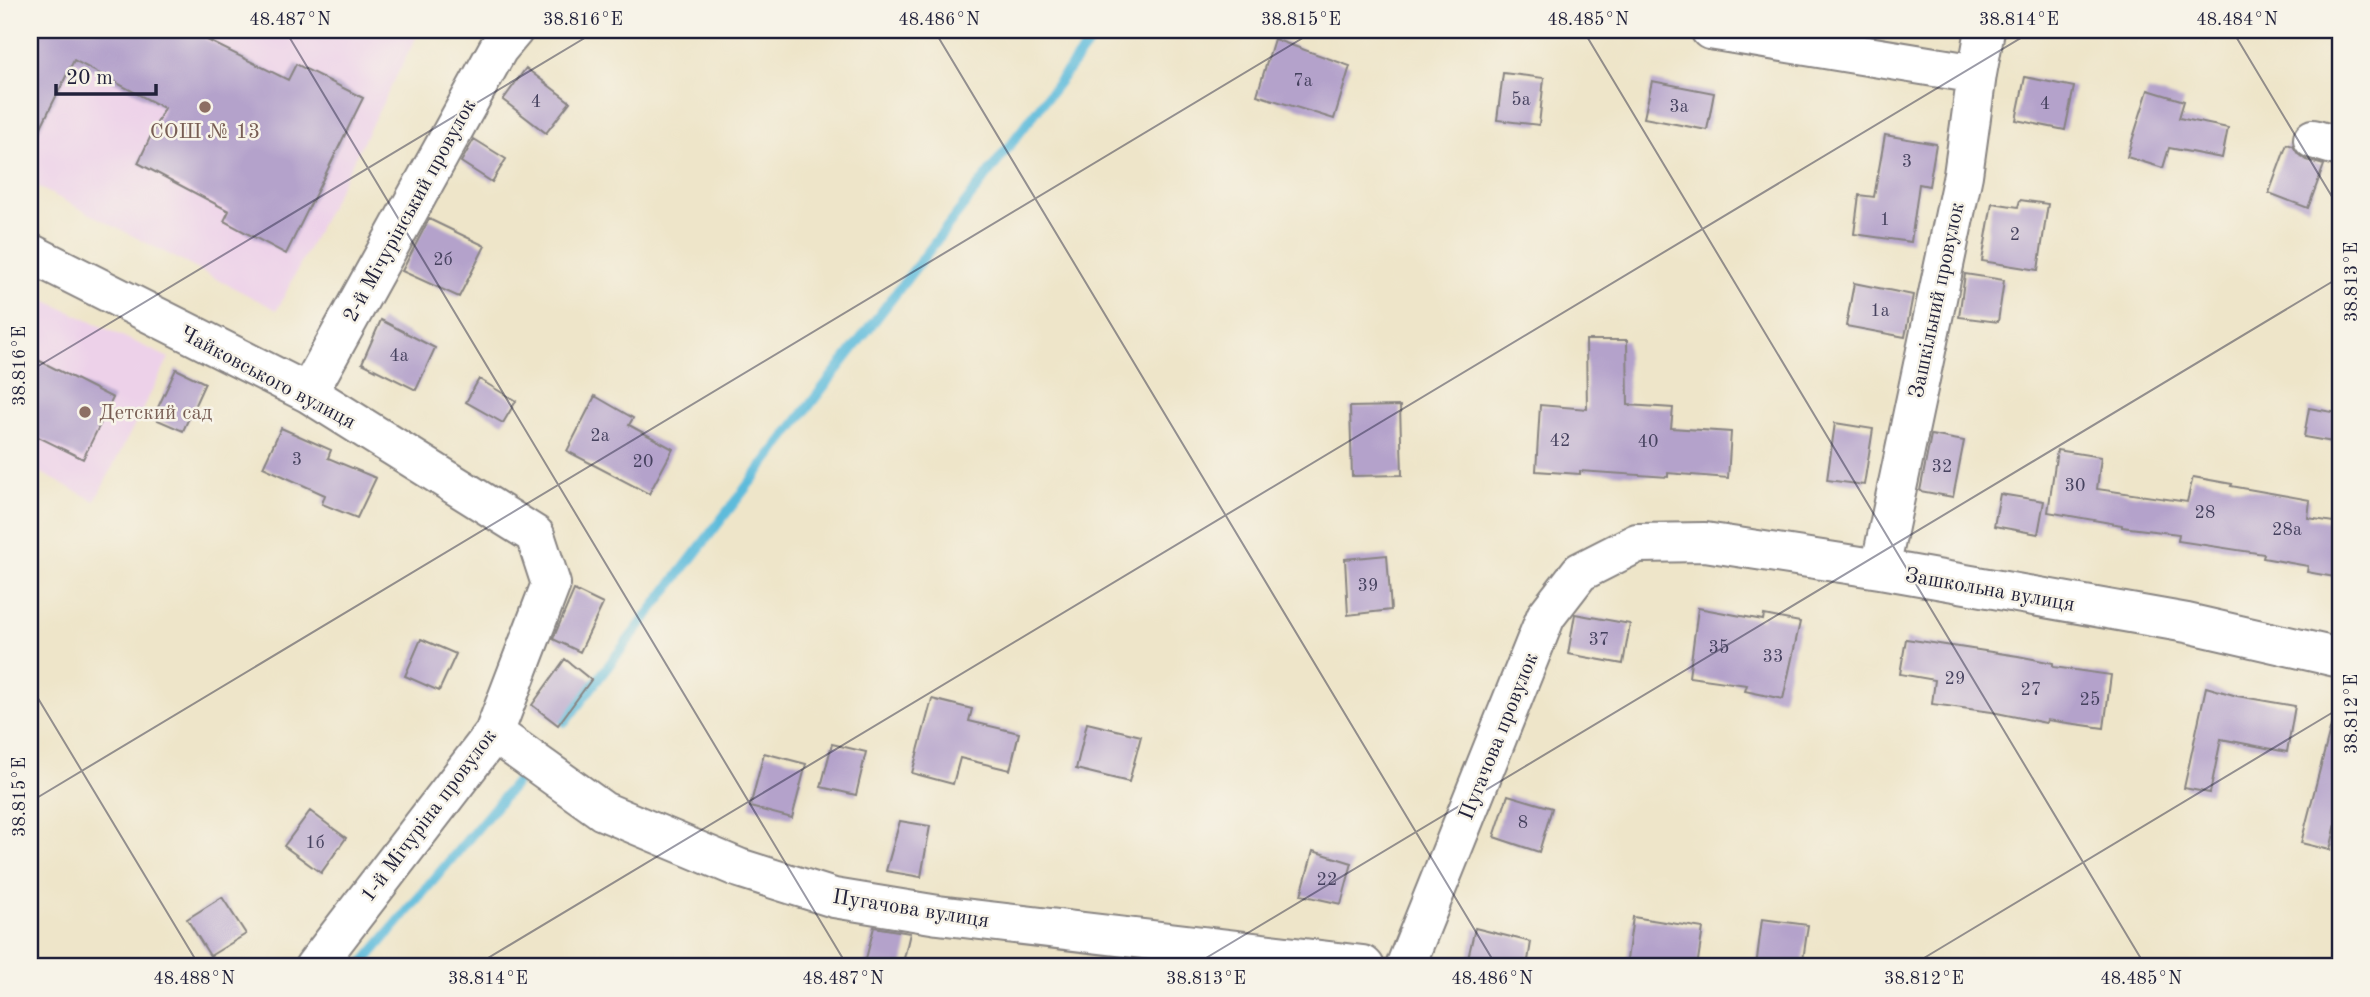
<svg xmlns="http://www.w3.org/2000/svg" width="2370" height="997" viewBox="0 0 2370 997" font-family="'Old Standard TT',serif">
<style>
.built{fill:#edd1e9}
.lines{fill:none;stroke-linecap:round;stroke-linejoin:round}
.stream{stroke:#5dbbdb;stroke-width:10}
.building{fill:#b4a2cb}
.minor-casing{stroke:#888482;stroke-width:42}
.minor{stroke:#fff;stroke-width:38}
.ticks{fill:none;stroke:#22223b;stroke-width:2;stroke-opacity:0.45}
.education-dot{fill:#8d6e63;stroke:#f7f3e8;stroke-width:2.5}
.labels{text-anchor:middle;stroke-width:5;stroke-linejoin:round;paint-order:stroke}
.number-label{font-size:18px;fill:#46425f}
.education-label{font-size:21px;fill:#785e54;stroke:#f7f3e8}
.street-label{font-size:21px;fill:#22223b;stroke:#f7f3e8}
.neatline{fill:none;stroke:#22223b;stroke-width:2.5}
.ticks-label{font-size:18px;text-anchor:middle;fill:#22223b}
</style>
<rect width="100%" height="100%" fill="#f7f3e8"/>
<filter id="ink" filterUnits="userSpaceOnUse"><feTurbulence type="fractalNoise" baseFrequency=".0143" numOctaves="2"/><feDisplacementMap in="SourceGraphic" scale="14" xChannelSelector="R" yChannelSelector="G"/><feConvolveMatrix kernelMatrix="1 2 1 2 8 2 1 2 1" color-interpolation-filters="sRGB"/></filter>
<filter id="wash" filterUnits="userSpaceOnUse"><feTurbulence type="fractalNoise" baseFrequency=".00686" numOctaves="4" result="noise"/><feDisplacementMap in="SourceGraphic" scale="28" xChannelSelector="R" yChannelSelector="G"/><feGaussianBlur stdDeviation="1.57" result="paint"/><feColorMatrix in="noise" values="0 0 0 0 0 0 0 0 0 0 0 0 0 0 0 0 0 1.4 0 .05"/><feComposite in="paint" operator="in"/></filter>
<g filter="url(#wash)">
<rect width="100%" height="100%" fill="#eee5c9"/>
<path class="built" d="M 30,30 L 420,30 L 277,310 L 30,183 Z
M 30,293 L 169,358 L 95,501 L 30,467 Z"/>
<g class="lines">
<path class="stream" d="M 565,722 L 1099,30
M 360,967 L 529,767"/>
</g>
<g id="blocks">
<path class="building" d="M 30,30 L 187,30 L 288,80 L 296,64 L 363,98 L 286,254 L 224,221 L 229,211 L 138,163 L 164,108 L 74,60 L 30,149 Z
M 1274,39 L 1350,66 L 1334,119 L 1257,95 Z
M 526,68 L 570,102 L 546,133 L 503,100 Z
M 1503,73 L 1544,78 L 1539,125 L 1497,120 Z
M 2025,77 L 2074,87 L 2065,130 L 2016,120 Z
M 1652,81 L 1714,93 L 1707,130 L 1644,118 Z
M 2148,90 L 2184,101 L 2179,118 L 2228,128 L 2222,158 L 2169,148 L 2163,168 L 2127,157 Z
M 1885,135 L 1936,144 L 1929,186 L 1919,184 L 1911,242 L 1854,234 L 1859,195 L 1874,197 Z
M 474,139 L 506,159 L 492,182 L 461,162 Z
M 2287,144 L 2293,146 L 2298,154 L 2306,160 L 2324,165 L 2308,208 L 2269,193 Z
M 2020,200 L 2048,204 L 2038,270 L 1982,261 L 1992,203 L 2018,207 Z
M 429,219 L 485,246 L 459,297 L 402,271 Z
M 1965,274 L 2004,280 L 1998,322 L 1959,317 Z
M 1854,283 L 1913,295 L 1905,337 L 1846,326 Z
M 381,320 L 435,348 L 416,390 L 362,363 Z
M 1586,340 L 1627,340 L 1628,405 L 1673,408 L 1671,428 L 1731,432 L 1728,478 L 1668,473 L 1668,477 L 1580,471 L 1580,474 L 1536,471 L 1540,405 L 1587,409 Z
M 30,356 L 113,398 L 83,459 L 30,433 Z
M 176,369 L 205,383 L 183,431 L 153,418 Z
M 479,379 L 516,401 L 503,423 L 466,402 Z
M 595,396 L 633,418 L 629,425 L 673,449 L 649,494 L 567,451 Z
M 1400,406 L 1402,475 L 1352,476 L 1350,407 Z
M 2309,408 L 2338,413 L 2333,442 L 2304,437 Z
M 1835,423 L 1873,429 L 1864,485 L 1827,480 Z
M 281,428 L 331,450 L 328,458 L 376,478 L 357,518 L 322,504 L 325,495 L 263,467 Z
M 1931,435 L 1964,441 L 1953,497 L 1920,491 Z
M 2057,450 L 2101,457 L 2097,489 L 2187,502 L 2193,477 L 2232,484 L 2231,486 L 2310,500 L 2308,518 L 2340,523 L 2340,578 L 2307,572 L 2308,566 L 2263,558 L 2264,554 L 2178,541 L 2179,534 L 2122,527 L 2122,525 L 2048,512 Z
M 2000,494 L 2044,501 L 2038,534 L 1994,526 Z
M 1387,555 L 1391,610 L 1348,615 L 1345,559 Z
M 574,590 L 603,604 L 580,652 L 553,639 Z
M 1698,608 L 1763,620 L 1764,615 L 1800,622 L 1783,699 L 1745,691 L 1747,685 L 1689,677 Z
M 1575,614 L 1630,624 L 1623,664 L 1568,654 Z
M 421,639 L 456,654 L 439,691 L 405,676 Z
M 1906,639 L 2018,656 L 2053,663 L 2053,667 L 2111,675 L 2104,728 L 2047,720 L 2046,723 L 1992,712 L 1932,704 L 1935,680 L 1900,674 Z
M 565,659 L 591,680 L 558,725 L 532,705 Z
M 2206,687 L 2237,696 L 2295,706 L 2287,752 L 2221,739 L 2210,793 L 2184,788 Z
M 932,699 L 972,709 L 969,721 L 1019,733 L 1010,770 L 960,758 L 953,784 L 912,773 Z
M 1087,723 L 1141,736 L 1129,782 L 1076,769 Z
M 2331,726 L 2340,727 L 2340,807 L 2330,850 L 2301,843 Z
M 832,744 L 866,752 L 856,795 L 821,787 Z
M 764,753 L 806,764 L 792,818 L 750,807 Z
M 1508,795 L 1552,808 L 1539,852 L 1494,837 Z
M 310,811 L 346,838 L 321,873 L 284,846 Z
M 900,821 L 930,826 L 921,877 L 886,871 Z
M 1313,851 L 1352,863 L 1341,904 L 1301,895 Z
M 222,897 L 246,934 L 210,956 L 187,919 Z
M 1633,917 L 1703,928 L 1697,967 L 1626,967 Z
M 1762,919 L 1808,925 L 1802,967 L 1756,967 Z
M 874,927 L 910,933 L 902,967 L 864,967 Z
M 1475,928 L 1531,942 L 1527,967 L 1466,967 Z"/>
</g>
</g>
<g filter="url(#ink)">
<use href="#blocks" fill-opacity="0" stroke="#888482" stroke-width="2"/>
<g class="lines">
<g class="minor-casing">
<path id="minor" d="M 1710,30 L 1977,74
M 2313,139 L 2340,147
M 30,253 L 308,393 L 535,535 L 551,584 L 494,733 L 314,967
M 308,393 L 498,49 L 514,30
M 1880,569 L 1963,175 L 1977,74 L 1985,30
M 494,733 L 603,811 L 739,868 L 834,898 L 938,915 L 1363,965 L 1365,967
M 1405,967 L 1546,616 L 1580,572 L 1637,543 L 1705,542 L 1880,569 L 2187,623 L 2340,658"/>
</g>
<use href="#minor" class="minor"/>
</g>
</g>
<path class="ticks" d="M 285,30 L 848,967M 934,30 L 1497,967M 1583,30 L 2146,967M 2232,30 L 2340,210M 30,371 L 598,30M 30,685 L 200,967M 30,802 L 1316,30M 473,967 L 2034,30M 1191,967 L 2340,277M 1909,967 L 2340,708"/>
<g class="education-dot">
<circle cx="205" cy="107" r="7"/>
<circle cx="85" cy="412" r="7"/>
</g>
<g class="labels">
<g class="number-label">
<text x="1303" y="86">7а</text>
<text x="1521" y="105">5а</text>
<text x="536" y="107">4</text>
<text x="2045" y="109">4</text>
<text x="1679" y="112">3а</text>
<text x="1907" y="167">3</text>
<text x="1885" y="225">1</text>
<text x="2015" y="240">2</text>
<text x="443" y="265">2б</text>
<text x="1880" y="316">1а</text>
<text x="399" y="361">4а</text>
<text x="600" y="441">2а</text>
<text x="1560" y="446">42</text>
<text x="1648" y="447">40</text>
<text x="297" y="465">3</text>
<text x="643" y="467">20</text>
<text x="1942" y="472">32</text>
<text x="2075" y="491">30</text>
<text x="2205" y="518">28</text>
<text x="2287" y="535">28а</text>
<text x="1368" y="591">39</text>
<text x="1599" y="645">37</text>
<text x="1719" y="653">35</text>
<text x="1773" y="662">33</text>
<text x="1955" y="684">29</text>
<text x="2031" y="695">27</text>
<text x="2090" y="705">25</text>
<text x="1523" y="828">8</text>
<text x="315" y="848">1б</text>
<text x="1327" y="885">22</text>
</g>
<g class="education-label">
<text x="205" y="138">СОШ № 13</text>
<text x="99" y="419" text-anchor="start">Детский сад</text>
</g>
<g class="street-label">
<text transform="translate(409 210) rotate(-61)" y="7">2-й Мічурінський провулок</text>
<text transform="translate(1936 300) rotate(-78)" y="7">Зашкільний провулок</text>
<text transform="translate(268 377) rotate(28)" y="7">Чайковського вулиця</text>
<text transform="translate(1990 589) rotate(10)" y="7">Зашкольна вулиця</text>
<text transform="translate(1498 736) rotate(-68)" y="7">Пугачова провулок</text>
<text transform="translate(428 815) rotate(-53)" y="7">1-й Мічуріна провулок</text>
<text transform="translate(911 908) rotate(9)" y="7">Пугачова вулиця</text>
</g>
</g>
<rect width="2370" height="997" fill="none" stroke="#f7f3e8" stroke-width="77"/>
<path d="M56 84v10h100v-10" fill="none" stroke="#22223b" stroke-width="3.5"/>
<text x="66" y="84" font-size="21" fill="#22223b" stroke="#f7f3e8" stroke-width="5" paint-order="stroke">20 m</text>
<rect x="38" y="38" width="2294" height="920" class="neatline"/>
<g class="ticks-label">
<text x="290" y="25">48.487°N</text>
<text x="583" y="25">38.816°E</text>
<text x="939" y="25">48.486°N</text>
<text x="1301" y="25">38.815°E</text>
<text x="1588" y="25">48.485°N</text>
<text x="2019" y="25">38.814°E</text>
<text x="2237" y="25">48.484°N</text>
<text transform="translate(2351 282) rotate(-90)" y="6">38.813°E</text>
<text transform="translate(19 366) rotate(-90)" y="6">38.816°E</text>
<text transform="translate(2351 714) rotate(-90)" y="6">38.812°E</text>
<text transform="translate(19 797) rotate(-90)" y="6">38.815°E</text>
<text x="194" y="984">48.488°N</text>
<text x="488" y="984">38.814°E</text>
<text x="843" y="984">48.487°N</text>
<text x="1206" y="984">38.813°E</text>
<text x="1492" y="984">48.486°N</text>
<text x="1924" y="984">38.812°E</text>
<text x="2141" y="984">48.485°N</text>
</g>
</svg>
